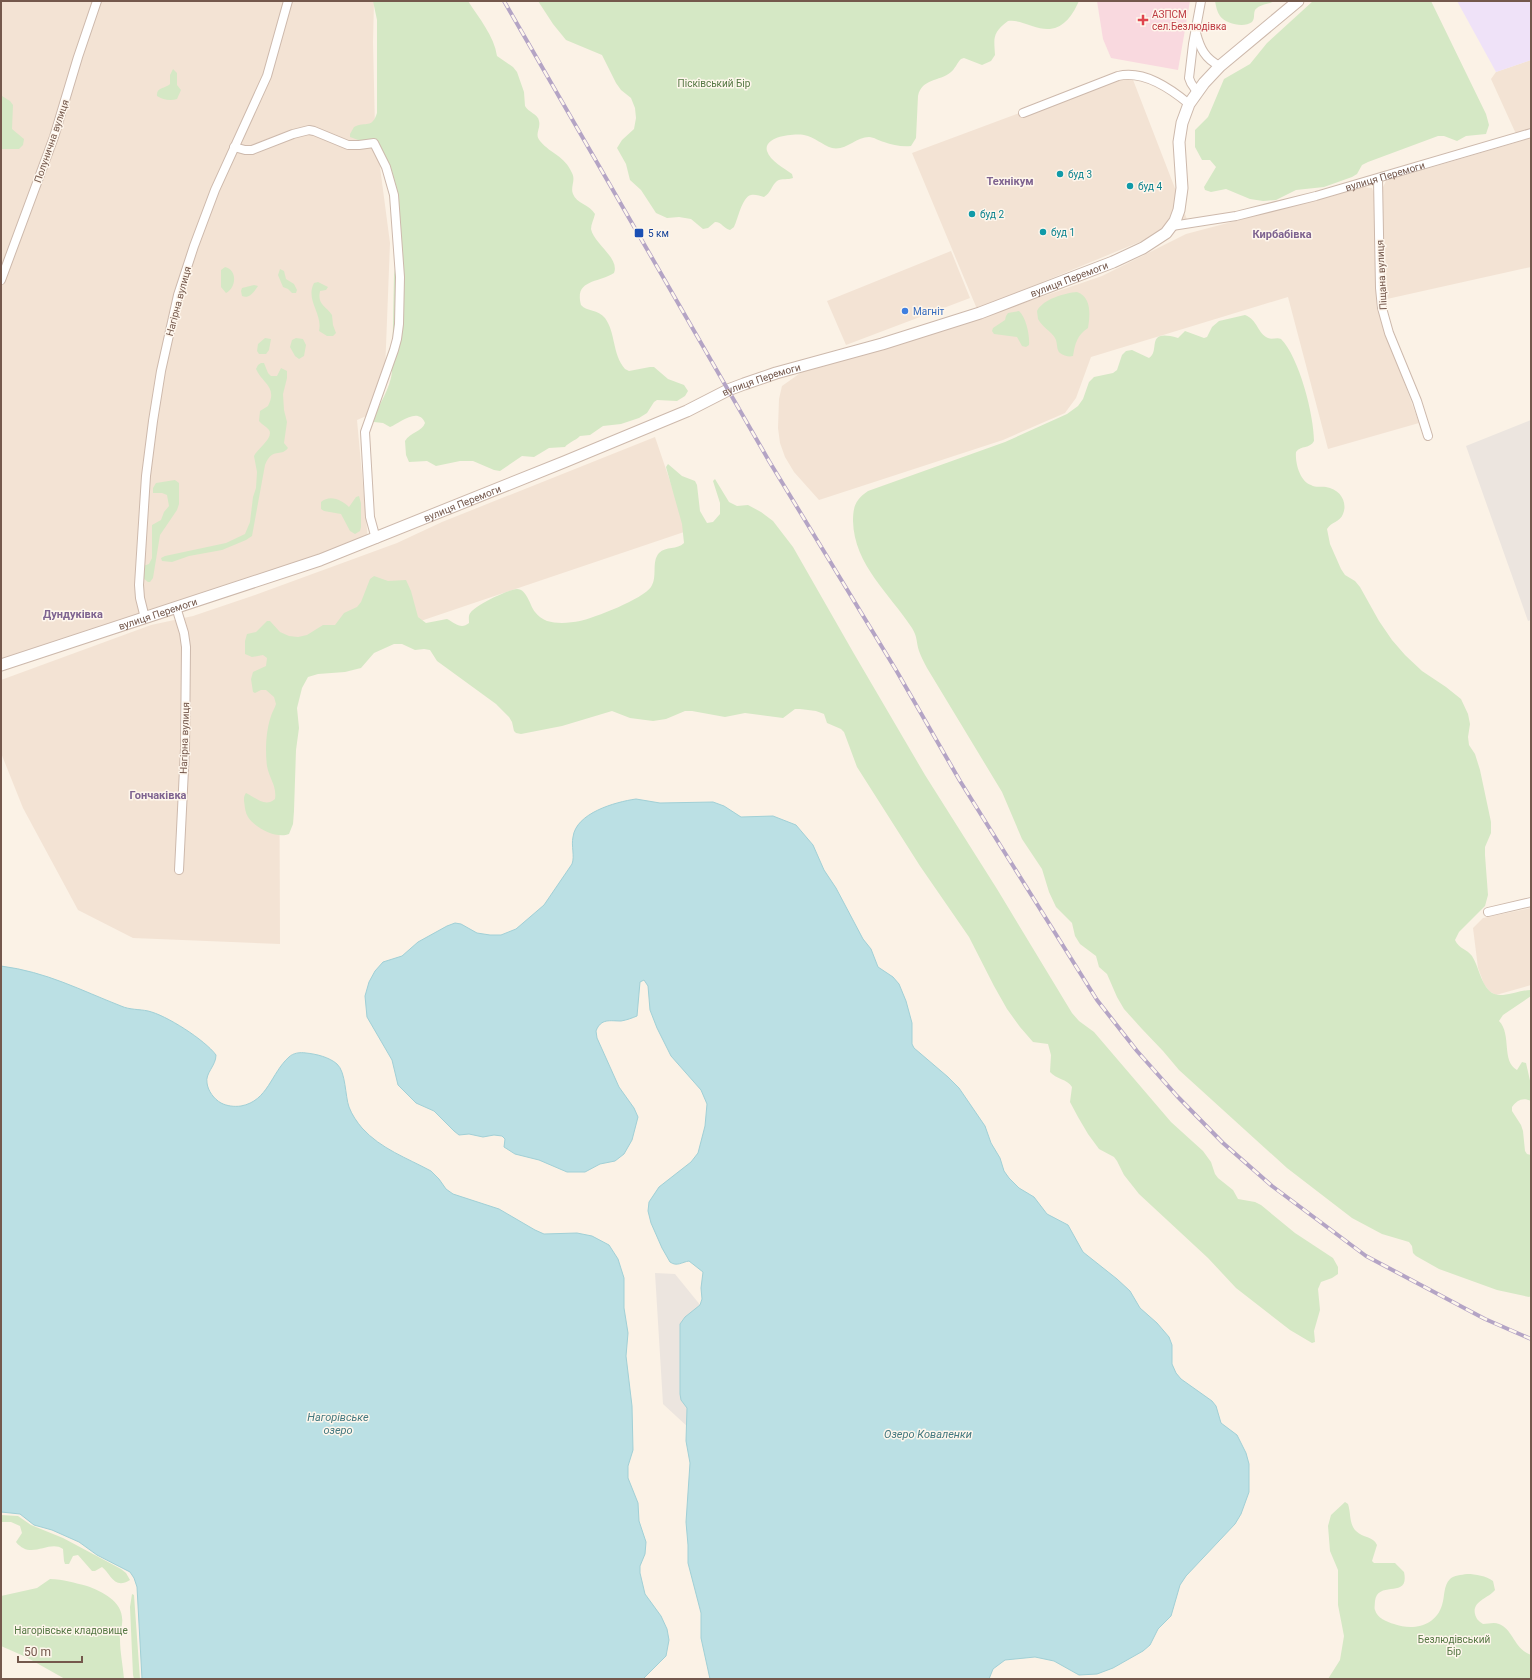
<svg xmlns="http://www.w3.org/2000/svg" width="1532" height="1680" viewBox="0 0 1532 1680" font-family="Roboto,sans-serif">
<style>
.residential{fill:#f3e3d4}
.industrial{fill:#ece5df}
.education{fill:#efe2f8}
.medical{fill:#f9d9df}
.green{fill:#d5e8c5}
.water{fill:#bbe0e4;stroke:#a1d0d6}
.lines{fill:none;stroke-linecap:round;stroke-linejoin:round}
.minor-casing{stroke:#cdb9ac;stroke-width:10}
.tertiary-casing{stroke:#cdb9ac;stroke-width:13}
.minor{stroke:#fff;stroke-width:8}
.tertiary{stroke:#fff;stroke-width:11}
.rail-casing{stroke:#b4a4c5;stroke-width:4}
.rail{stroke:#fef6ec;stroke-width:2.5;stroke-dasharray:8;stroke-linecap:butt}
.health-dot{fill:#e0444e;stroke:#fef6ec;stroke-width:1.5}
.culture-dot{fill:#0f9aa8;stroke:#fef6ec;stroke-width:1.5}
.transit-dot{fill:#1a4fb4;stroke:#fef6ec;stroke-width:1.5}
.shop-dot{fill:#3f7fe0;stroke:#fef6ec;stroke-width:1.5}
.labels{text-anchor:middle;stroke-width:3;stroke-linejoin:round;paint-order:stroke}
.health-label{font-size:10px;fill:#be3a42;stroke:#fef6ec;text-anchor:start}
.park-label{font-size:10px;fill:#567844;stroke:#fef6ec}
.street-label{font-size:10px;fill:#74584c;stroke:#fef6ec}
.culture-label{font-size:10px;fill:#0d838f;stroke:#fef6ec;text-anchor:start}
.transit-label{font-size:10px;fill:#164399;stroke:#fef6ec;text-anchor:start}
.shop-label{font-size:10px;fill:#366cbe;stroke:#fef6ec;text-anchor:start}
.neighbourhood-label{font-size:11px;font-weight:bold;fill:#7e6390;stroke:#fef6ec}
.water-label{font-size:11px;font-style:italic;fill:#43787f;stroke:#fef6ec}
</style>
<rect width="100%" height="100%" fill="#fbf2e6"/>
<path class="residential" d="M 1,1 L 374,1 L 373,42 L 375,129 L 390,243 L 385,372 L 371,414 L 357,420 L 368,540 L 1,665 Z
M 1531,60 L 1531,129 L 1516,134 L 1491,79 L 1496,72 Z
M 1130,72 L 1188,222 L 977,309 L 912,153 Z
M 1531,138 L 1531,267 L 1387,299 L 1380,193 L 1386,181 Z
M 1364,187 L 1372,188 L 1375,197 L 1377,287 L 1392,349 L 1419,423 L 1328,449 L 1288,297 L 1091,357 L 1076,398 L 1065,413 L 1003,440 L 819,500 L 794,472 L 785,457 L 780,443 L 778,428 L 779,399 L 782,386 L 806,369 L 985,316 L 1102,276 L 1186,234 Z
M 951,251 L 970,298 L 846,345 L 827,301 Z
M 655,437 L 687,531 L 279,669 L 280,944 L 133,938 L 78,910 L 23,808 L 1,753 L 1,680 L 151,625 L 193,616 L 255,595 L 397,543 L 442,522 Z
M 1531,908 L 1531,985 L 1496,995 L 1489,991 L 1484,984 L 1478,968 L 1473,928 L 1483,918 Z"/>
<path class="industrial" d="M 1531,420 L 1531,620 L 1528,621 L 1466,446 Z
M 655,1273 L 675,1274 L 740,1354 L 689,1428 L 663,1404 Z"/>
<path class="education" d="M 1457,1 L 1531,1 L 1531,60 L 1496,72 Z"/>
<path class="medical" d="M 1097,1 L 1190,1 L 1178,70 L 1111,58 L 1103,39 Z"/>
<path class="green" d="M 373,1 L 468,1 C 479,18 494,36 497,56 L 513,67 L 517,72 L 524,92 L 525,106 C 528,112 538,114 539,121 C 541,129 534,134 540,141 C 552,155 564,155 572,173 C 576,181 570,187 573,194 C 576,203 590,205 595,214 C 594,219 591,224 591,229 C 594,244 620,258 614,273 C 599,283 574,279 581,305 C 587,312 598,309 605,318 C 616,333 612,354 625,369 L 629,371 L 650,367 L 654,367 L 668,379 L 684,385 L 688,391 L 685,396 L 677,401 L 657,400 L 654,402 L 647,413 L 639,418 L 621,424 L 603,426 L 590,435 L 580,436 C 575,441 569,442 565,447 L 549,448 L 534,457 L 522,456 L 500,471 L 494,470 L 473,461 L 460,461 L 436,466 L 427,461 L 409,462 L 406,455 L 405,441 C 410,432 422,432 425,423 C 418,406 399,424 390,427 L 383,423 L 374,422 L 373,420 C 379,404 390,389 392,372 L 394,275 L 401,232 L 380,148 L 350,137 L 350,134 L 354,127 C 366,121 372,129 377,113 L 377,20 Z
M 538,1 L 1079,1 C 1069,23 1057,35 1032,26 C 1023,23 1017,20 1008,21 C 992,33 994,38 995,55 L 991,61 L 982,65 L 964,58 L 961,59 C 957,63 955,69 951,72 C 939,82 922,78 918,96 L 916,138 L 911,146 C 902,147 892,145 884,142 C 879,141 874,137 869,137 C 856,137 846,151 832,148 C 822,145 815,137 804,135 C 795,133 763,136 767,151 C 770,161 784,168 792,174 L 793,178 C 788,180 782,178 777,181 C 771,186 771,193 764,197 C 760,196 755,194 751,195 C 742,197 738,219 734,227 L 730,230 C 724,229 722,222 715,222 L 708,228 L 703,229 L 691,219 L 679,217 L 667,218 L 656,213 L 641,190 L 630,180 L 626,164 L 617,148 L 622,140 L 634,129 L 636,118 L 635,108 L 631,98 L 621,90 L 616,83 L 602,55 L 566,40 L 553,24 Z
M 1215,1 L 1275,1 C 1269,4 1262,4 1257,8 C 1252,11 1256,18 1252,22 C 1244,28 1226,24 1220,16 C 1217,12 1216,6 1215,1 Z
M 1313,1 L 1431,1 L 1486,114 L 1489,125 L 1486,134 L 1466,136 L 1457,141 L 1444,136 L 1438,136 L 1368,162 L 1362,165 L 1357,174 L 1352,177 L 1324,187 L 1296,190 L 1276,200 L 1263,201 L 1250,199 L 1226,189 L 1211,192 L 1205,190 L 1204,187 L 1216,167 L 1210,160 L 1202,160 L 1195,147 L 1195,130 L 1208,117 L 1224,79 L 1250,64 L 1267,43 Z
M 173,69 L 177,73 L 177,85 L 181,90 L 177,99 C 171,101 163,100 157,96 C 156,87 165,89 170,84 L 170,75 Z
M 1,77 L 2,96 L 10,101 L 13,105 L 12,129 L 24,139 L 23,145 L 19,149 L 1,149 Z
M 225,267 C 238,270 236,288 226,293 L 221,287 L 221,270 Z
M 280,269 L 284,271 L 286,279 L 294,284 L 297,290 L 296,293 L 292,293 L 288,289 L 283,287 L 278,275 Z
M 318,282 L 328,287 L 326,290 L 320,291 C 317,305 326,306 332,315 L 333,325 L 336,333 L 333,336 L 327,336 L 319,331 C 323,314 305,300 314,283 Z
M 254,285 L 258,286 C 254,292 249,299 242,296 L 241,291 L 242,288 Z
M 1077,292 C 1092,297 1090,316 1088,328 C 1077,335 1075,344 1073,356 C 1069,357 1064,356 1060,353 C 1056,350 1058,343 1055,338 C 1051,331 1042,327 1038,319 L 1037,311 C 1043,299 1065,293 1077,292 Z
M 1019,311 C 1026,317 1030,336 1029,345 L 1026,347 L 1022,346 L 1017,337 L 994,334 L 992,331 L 993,328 L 1005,320 L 1006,316 L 1008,313 Z
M 1245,315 C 1258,320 1257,333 1268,338 C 1272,340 1277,337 1281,339 C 1299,357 1314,415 1314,441 C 1310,449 1301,445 1296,452 C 1295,463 1300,481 1311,485 C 1316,488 1321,486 1326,487 C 1340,489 1348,502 1343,514 C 1340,522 1331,522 1327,529 L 1330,544 L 1341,569 L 1345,575 L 1355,581 L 1360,587 L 1379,621 L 1392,640 L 1405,655 L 1422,671 L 1446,687 L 1461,699 L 1468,714 L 1470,724 L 1468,737 L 1469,745 L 1475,754 L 1480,770 L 1491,822 L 1491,833 L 1485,847 L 1485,855 L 1488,895 L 1485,906 L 1459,932 L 1455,940 C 1459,949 1467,949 1472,956 C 1481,970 1482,997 1503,995 C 1513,994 1522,990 1531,990 L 1531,996 L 1503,1015 L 1499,1021 C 1512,1034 1501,1061 1517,1070 L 1522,1062 L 1526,1063 L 1531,1085 L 1531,1101 C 1523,1097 1517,1100 1512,1107 L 1512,1111 L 1521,1125 L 1523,1131 L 1525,1151 L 1527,1154 L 1531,1155 L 1531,1296 L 1529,1297 L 1497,1290 L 1439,1269 L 1416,1256 L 1413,1253 L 1412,1246 L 1409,1242 L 1382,1234 L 1352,1218 L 1287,1168 L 1179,1070 L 1163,1051 L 1142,1029 L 1124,1009 L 1117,997 L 1107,974 L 1099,967 L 1096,956 L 1080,944 L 1075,936 L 1072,923 L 1056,907 L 1049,892 L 1042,869 L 1022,839 L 1002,792 L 927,668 C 924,662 921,657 919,651 C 916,642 918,638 912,628 C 890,594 854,565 853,521 C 853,506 856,499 868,491 L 1005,442 L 1067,414 L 1078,406 L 1083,399 L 1089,382 L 1094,377 L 1113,373 L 1117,370 L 1122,355 L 1126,351 L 1132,350 L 1149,358 C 1161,351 1144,328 1178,338 L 1185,331 L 1204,338 L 1207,337 L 1212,327 L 1219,321 Z
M 265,338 L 271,339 L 269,350 L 266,354 L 259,354 L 257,351 L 258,344 Z
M 296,338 L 303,339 L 306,345 L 304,356 L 299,359 L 295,356 L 290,347 L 292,340 Z
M 261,363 L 264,363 L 268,373 L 271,376 L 277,376 L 281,368 L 287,371 L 287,378 L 283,394 L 284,410 L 287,422 L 284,443 L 288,448 C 280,458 273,446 265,465 L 252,536 L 246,540 L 222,550 L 189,556 L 172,562 L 162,561 L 161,558 L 165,556 L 226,543 L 245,534 L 250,522 L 253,497 L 256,488 L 257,472 L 254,456 C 258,448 274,438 269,430 C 266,426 262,425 259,421 L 260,411 L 268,406 C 278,387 262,383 256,369 L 258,365 Z
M 668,464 L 682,476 L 695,481 L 697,485 L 700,511 L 707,523 L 713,522 L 720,514 L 720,503 L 713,481 L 715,479 L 729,502 L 737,506 L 748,505 L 761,512 L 773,521 L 793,547 L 853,652 L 925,775 L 997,889 L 1072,1013 L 1079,1021 L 1094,1032 L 1171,1122 L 1203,1151 L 1211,1162 L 1215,1174 L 1218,1178 L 1233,1190 L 1238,1199 L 1255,1202 L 1261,1205 L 1295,1233 L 1333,1258 L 1338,1267 L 1338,1274 L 1332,1278 L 1321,1282 L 1318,1289 L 1320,1310 L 1314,1331 L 1315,1342 L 1312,1343 L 1290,1330 L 1236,1288 L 1208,1258 L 1139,1194 L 1124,1175 L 1117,1161 L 1114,1157 L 1099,1149 L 1088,1134 L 1078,1117 L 1070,1102 L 1072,1087 C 1067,1079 1056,1079 1050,1072 L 1051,1055 L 1048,1044 L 1033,1042 L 1020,1027 L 1007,1009 L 994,986 L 969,937 L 920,866 L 857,767 L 844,732 L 841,729 L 827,723 L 824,714 L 816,711 L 800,709 L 795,709 L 783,718 L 745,713 L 725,717 L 692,711 L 685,711 L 666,719 L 653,721 L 630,718 L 612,711 L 562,726 L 521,734 L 516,733 L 514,731 L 512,722 L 509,717 L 496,704 L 437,661 L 430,650 L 424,649 L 415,650 L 402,644 L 394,644 L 374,653 L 361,668 L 345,672 L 318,674 L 308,677 L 302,688 L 297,708 L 299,728 L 296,750 L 294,811 L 293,824 L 289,834 C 277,839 255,828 248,817 C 245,812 245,807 244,801 C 244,797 244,796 246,793 C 255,797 265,808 275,799 C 277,786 269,778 267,766 C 265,751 266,730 271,716 C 272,712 275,708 276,704 L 274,697 L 266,690 L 261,690 L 255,693 L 253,692 L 251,679 L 253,672 L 266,666 L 267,658 L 263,655 L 252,657 L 245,654 L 245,641 L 247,634 L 256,632 L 267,621 L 270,621 L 280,632 L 289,636 L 298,637 L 307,635 L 323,625 L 335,625 L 344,613 L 357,607 L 361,602 L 370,579 L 374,576 L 388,581 L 406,580 L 411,591 L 418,617 L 426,623 L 447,619 C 455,623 461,630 469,623 C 469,619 468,615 471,612 C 478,604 507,590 517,589 C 527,589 530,606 535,612 C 538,616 542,619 547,621 C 557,624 570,623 580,621 C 594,618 643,599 651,587 C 658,577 651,562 659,553 C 666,546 677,550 684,543 L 682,524 L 666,467 Z
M 175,480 L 179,483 L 179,504 L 177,510 L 160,535 L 153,578 L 150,582 L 148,582 L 143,578 L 143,566 L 149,564 L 152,558 L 152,525 L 161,520 L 164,512 L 169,506 L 167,495 L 162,493 L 153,493 L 153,488 L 156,483 Z
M 359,496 L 361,503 L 361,527 L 360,531 L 355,534 L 350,531 L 341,514 L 324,511 L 321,509 L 321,502 C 330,494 342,500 349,507 L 356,497 Z
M 1345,1502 L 1348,1504 C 1351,1513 1349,1524 1356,1531 C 1363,1538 1373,1536 1377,1545 L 1372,1561 L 1374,1563 L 1395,1563 L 1404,1572 C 1410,1600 1378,1579 1375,1601 C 1375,1604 1374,1608 1375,1610 C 1377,1618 1387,1622 1394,1624 C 1413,1631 1436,1626 1442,1605 C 1445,1597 1443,1586 1450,1579 C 1454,1575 1461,1575 1467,1574 C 1476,1574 1486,1576 1493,1581 L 1495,1590 C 1489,1598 1472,1601 1475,1614 C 1476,1618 1478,1621 1483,1624 C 1488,1624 1494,1622 1499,1624 C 1513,1629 1514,1649 1531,1655 L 1531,1679 L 1328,1679 L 1340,1660 L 1344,1636 L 1338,1605 L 1338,1570 L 1330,1551 L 1328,1526 L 1331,1515 Z
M 1,1515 L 18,1516 L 31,1525 L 63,1538 L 121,1569 L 126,1573 L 130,1580 C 114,1590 111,1574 102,1567 L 95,1571 L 92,1571 L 78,1555 L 73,1556 L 69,1564 L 65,1564 L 64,1561 L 63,1549 C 49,1539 31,1561 16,1542 L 22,1533 L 20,1526 L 11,1522 L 1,1522 Z
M 50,1579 C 63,1579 75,1583 87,1586 C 103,1592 125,1602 122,1624 C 122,1629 119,1633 120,1639 C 120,1652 123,1666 124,1679 L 65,1679 L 26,1657 L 1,1646 L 1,1596 L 37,1588 Z
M 132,1594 L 134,1595 L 140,1679 L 134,1679 L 133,1675 L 130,1607 Z"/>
<path class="water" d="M 636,799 L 660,803 L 713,802 L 724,806 L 741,817 L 773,816 L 796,825 L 813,845 L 824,870 L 836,888 L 863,939 L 871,949 L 878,967 L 893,977 L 899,984 L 906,1001 L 912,1023 L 912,1044 L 914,1048 L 948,1077 L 959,1088 L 985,1126 L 991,1143 L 1000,1158 L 1004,1171 L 1009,1178 L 1019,1188 L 1034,1197 L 1047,1214 L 1068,1225 L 1083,1252 L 1117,1279 L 1130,1291 L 1140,1308 L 1157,1323 L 1169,1337 L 1172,1345 L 1172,1364 L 1176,1373 L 1181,1379 L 1212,1401 L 1216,1406 L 1221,1423 L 1237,1435 L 1246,1453 L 1249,1464 L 1249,1492 L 1241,1514 L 1235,1524 L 1186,1576 L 1180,1585 L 1171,1616 L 1158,1629 L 1150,1645 L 1143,1651 L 1113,1668 L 1097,1674 L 1079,1675 L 1054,1661 L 1035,1657 L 1005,1660 L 993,1669 L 989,1679 L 710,1679 L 701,1638 L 701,1613 L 688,1563 L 688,1545 L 686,1522 L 690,1463 L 686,1441 L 687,1408 L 681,1400 L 680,1394 L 680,1324 L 685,1317 L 700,1305 L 702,1299 L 701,1288 L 703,1272 L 689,1261 C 682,1262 677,1267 670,1262 L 662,1248 L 651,1223 L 648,1211 L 649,1202 L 659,1187 L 691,1162 L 698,1153 L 705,1126 L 707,1104 L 701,1090 L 671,1056 L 657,1028 L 650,1010 L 648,986 L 644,980 L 640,982 L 637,1016 C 632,1018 627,1020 621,1021 C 610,1021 601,1018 596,1031 L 597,1038 L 619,1087 L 634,1108 L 638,1117 L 632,1140 L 624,1154 L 615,1161 L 600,1164 L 585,1172 L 567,1172 L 539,1160 L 515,1154 L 504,1147 L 505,1139 L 502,1136 L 494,1135 L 483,1137 L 469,1134 L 459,1135 L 454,1131 L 434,1111 L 416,1103 L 398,1085 L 392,1060 L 367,1017 L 365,996 L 369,982 L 375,971 L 383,962 L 402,956 L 418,942 L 447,926 L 455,923 L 461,924 L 477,933 L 490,935 L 501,935 L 516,929 L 544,905 L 572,864 C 575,856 571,846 573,837 C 576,813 615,802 636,799 Z
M 1,966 C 47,972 80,990 121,1006 C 130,1010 139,1009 148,1011 C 166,1015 205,1040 216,1055 C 216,1066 205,1073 207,1083 C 208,1091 214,1099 221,1103 C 227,1106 234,1107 241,1106 C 268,1101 271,1073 289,1057 C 293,1053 300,1052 306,1053 C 316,1054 329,1057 337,1064 C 346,1072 345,1096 349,1107 C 352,1115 357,1122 362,1128 C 381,1149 407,1158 431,1171 L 439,1179 L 446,1189 L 453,1194 L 499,1209 L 535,1230 L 544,1234 L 577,1233 L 592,1236 L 609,1245 L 618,1259 L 624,1278 L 624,1308 L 628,1333 L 626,1356 L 632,1406 L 633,1450 L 628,1466 L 628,1478 L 638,1503 L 639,1521 L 646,1542 L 645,1554 L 640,1566 L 640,1573 L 645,1594 L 661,1616 L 667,1629 L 669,1640 L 666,1656 L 643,1679 L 142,1679 L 137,1587 L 134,1578 L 130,1572 L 97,1555 L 79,1542 L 52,1530 L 34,1525 L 20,1514 L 1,1512 Z"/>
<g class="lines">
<g class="minor-casing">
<g id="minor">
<path d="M 1196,33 C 1200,48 1205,59 1220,66"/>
<path d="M 1197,92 L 1191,83 L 1189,78 L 1193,44 L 1201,1"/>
<path d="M 1023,113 L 1118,76 C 1144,70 1170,88 1189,104"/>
<path d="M 234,147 L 245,150 L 252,150 L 293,134 L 309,130 L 314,131 L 348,145 L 359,145 L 374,143 L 386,167 L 394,195 L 400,277 L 399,324 L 397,339 L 394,350 L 365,432 L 370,517 L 376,539"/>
<path d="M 1378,179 L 1380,288 L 1382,308 L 1389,333 L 1417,401 L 1428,436"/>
<path id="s1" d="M 1172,226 L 1236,216 L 1316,196 L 1531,133"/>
<path d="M 1,280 L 54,137 L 78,57 L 97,1"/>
<path d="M 176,607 L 184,633 L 186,647 L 185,749 L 179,870"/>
<path d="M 145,618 L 140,598 L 139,585 L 146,476 L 153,421 L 161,371 L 178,295 L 194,246 L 215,190 L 267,76 L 288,1"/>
<path d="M 1488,912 L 1531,902"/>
</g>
</g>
<g class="tertiary-casing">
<g id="tertiary">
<path id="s2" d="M 1,665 L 320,560 L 564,462 L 687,411 L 728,390 L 744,384 L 776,373 L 882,344 L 980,313 L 1113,262 L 1143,248 L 1166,233 L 1175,221 L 1179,210 L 1182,188 L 1179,142 L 1182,123 L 1189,104 L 1204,83 L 1220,66 L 1298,1"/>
</g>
</g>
<use href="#minor" class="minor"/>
<use href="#tertiary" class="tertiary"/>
<g class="rail-casing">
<path id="rail" d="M 504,1 L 769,461 L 896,670 L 960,781 L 1097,1000 L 1137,1051 L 1177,1096 L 1223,1143 L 1272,1186 L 1366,1256 L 1485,1319 L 1531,1339"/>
</g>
<use href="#rail" class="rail"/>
</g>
<path class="health-dot" d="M1141 14h4v4h4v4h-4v4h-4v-4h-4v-4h4z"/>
<g class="culture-dot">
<circle cx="1060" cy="174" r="4"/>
<circle cx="1130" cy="186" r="4"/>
<circle cx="972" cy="214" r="4"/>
<circle cx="1043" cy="232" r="4"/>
</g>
<rect class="transit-dot" x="634" y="228" width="10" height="10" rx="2"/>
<circle class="shop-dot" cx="905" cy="311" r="4"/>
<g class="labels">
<g class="health-label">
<text x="1152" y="18">АЗПСМ<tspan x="1152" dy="12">сел.Безлюдівка</tspan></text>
</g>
<g class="park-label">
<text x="714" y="87">Пісківський Бір</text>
<text x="71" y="1634">Нагорівське кладовище</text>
<text x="1454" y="1643">Безлюдівський<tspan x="1454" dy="12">Бір</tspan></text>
</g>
<g class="street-label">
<text transform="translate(51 141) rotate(-71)" y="4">Полунична вулиця</text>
<text dy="4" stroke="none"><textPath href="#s1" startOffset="219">вулиця Перемоги</textPath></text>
<text transform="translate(1381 275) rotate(-93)" y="4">Піщана вулиця</text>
<text dy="4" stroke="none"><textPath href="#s2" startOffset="1137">вулиця Перемоги</textPath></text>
<text transform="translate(178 301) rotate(-75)" y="4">Нагірна вулиця</text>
<text dy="4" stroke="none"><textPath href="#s2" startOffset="813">вулиця Перемоги</textPath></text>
<text dy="4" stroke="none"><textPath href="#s2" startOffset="489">вулиця Перемоги</textPath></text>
<text dy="4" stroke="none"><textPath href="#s2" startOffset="165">вулиця Перемоги</textPath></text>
<text transform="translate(184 738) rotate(-88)" y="4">Нагірна вулиця</text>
</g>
<g class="culture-label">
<text x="1068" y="178">буд 3</text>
<text x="1138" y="190">буд 4</text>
<text x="980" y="218">буд 2</text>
<text x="1051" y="236">буд 1</text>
</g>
<g class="transit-label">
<text x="648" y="237">5 км</text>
</g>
<g class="shop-label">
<text x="913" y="315">Магніт</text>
</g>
<g class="neighbourhood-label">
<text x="1010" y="185">Технікум</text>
<text x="1282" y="238">Кирбабівка</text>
<text x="73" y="618">Дундуківка</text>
<text x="158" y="799">Гончаківка</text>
</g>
<g class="water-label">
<text x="338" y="1421">Нагорівське<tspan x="338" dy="13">озеро</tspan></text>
<text x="928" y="1438">Озеро Коваленки</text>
</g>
</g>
<rect width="1532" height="1680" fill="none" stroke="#74584c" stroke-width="4"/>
<path d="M18 1656v6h64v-6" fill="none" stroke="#74584c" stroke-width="2"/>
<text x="24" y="1656" font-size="12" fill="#74584c" stroke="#fef6ec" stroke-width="3" paint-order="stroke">50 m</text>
</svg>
